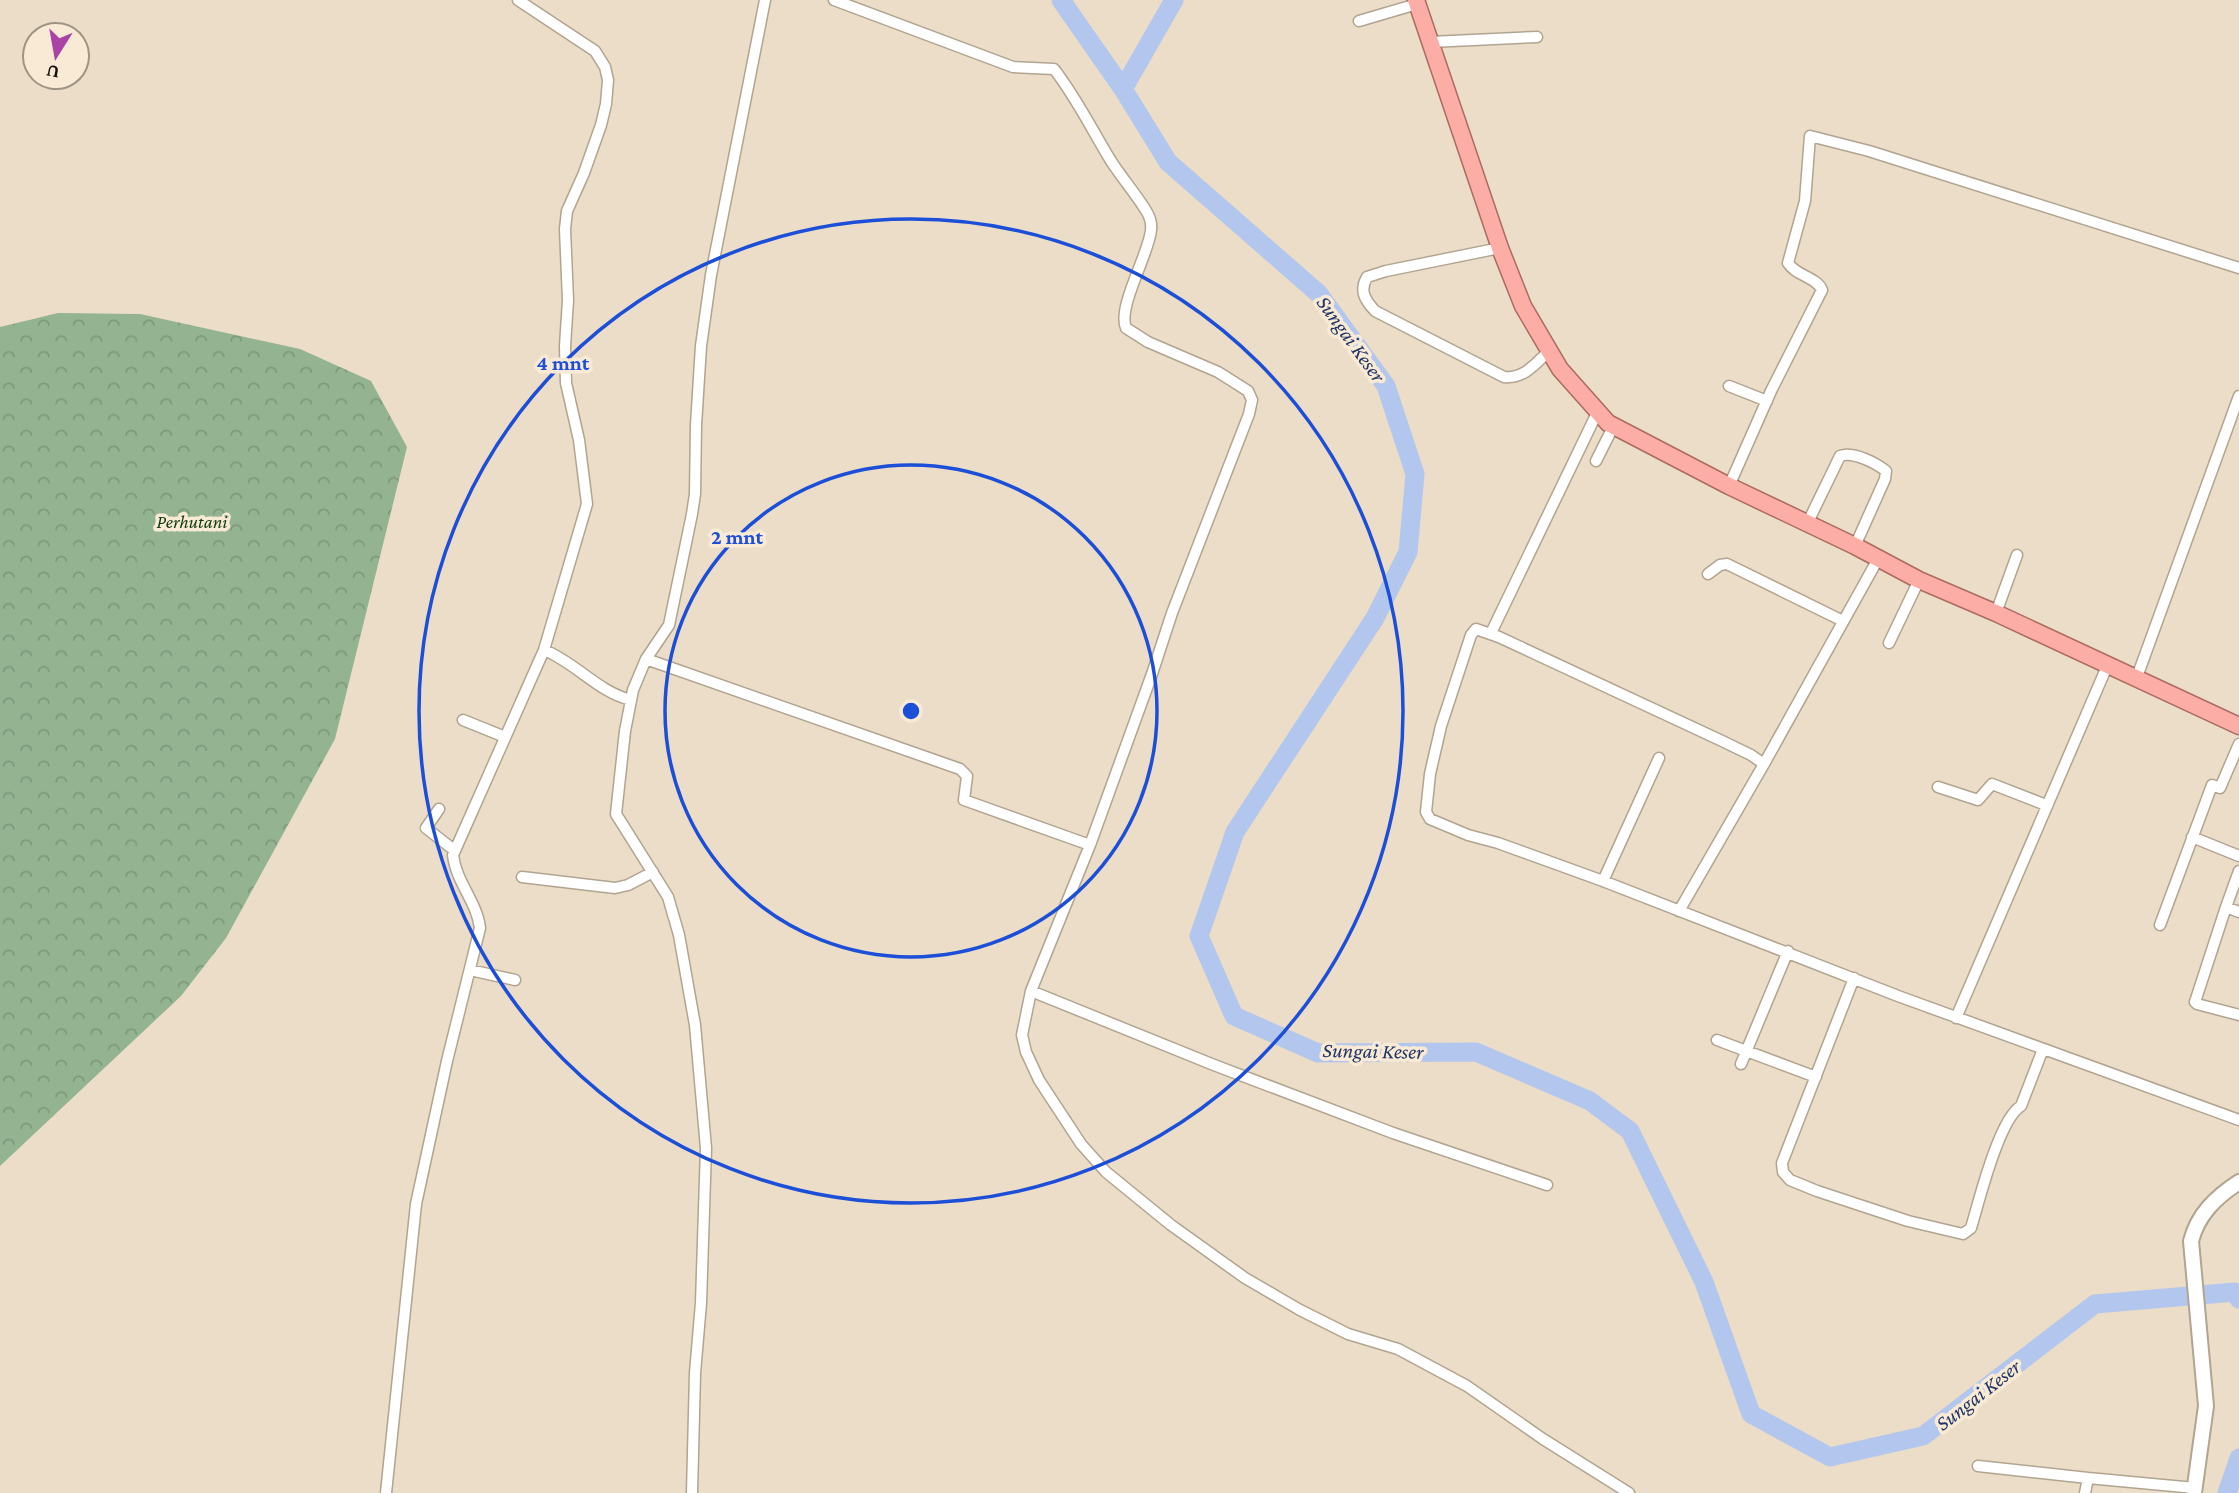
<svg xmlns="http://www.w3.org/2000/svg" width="2239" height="1493" viewBox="0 0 2239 1493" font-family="'Crimson Pro',serif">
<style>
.forest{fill:url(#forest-crowns)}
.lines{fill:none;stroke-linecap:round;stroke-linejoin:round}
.river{stroke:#b3c6ed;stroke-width:19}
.minor-casing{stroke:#b1a490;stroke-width:13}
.secondary-casing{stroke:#b1a490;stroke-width:18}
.trunk-casing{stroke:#ac6a61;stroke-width:19}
.minor{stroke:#fff;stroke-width:10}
.secondary{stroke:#fff;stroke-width:14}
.trunk{stroke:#fcaea6;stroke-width:16}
.ring{fill:none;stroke:#1d4ed8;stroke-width:3.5}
.labels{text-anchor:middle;stroke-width:7;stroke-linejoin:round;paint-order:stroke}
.park-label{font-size:19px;font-style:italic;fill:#0d3c0f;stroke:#f9ead5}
.water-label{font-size:21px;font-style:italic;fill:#1f3465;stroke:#f9ead5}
.centre{fill:#1d4ed8;stroke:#f9ead5;stroke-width:3.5}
.ring-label{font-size:21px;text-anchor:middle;font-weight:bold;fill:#1d4ed8;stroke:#f9ead5;stroke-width:7;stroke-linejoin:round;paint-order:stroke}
</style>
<defs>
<pattern id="forest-crowns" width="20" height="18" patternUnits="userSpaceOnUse" patternTransform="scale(1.75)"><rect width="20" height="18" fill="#93b391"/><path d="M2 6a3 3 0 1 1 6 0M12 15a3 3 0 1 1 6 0" fill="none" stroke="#7e997c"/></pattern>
</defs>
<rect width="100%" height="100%" fill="#ebddc8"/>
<path class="forest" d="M 58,313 L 140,314 L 300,349 L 371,381 L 407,447 L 335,739 L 226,938 L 181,996 L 0,1166 L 0,327 Z"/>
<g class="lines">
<path class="river" d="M 1061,0 L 1123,89
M 1174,0 L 1123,89 L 1168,162 L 1319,294 L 1386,386 L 1415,474 L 1408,552 L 1375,618 L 1235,832 L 1199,936 L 1234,1016 L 1318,1053 L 1476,1052 L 1590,1101 L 1630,1131 L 1704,1282 L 1751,1414 L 1830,1457 L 1923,1436 L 2095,1304 L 2235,1292 L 2239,1299
M 2227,1493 L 2239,1458"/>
<g class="minor-casing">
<path id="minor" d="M 834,0 L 1013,67 L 1054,69 C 1076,97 1092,130 1111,161 C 1122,178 1135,193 1145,209 C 1149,215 1152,223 1151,230 C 1149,254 1117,307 1126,328 L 1148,342 L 1218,372 L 1248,391 L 1252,400 L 1249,414 L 1172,613 L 1152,674 L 1090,845 L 1031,991 L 1022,1035 L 1026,1052 L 1039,1080 L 1081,1144 L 1106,1172 L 1171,1225 L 1245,1278 L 1300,1310 L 1348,1334 L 1398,1349 L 1467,1386 L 1543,1439 L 1629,1493
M 1359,21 L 1417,4
M 1430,42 L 1537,37
M 1500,248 L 1386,271 L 1367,277 C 1359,291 1365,300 1375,311 L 1504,377 C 1524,379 1535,364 1549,351
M 1729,386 L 1767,401
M 1596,461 L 1613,427
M 1729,486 L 1771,391 L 1822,290 C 1817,277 1796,276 1788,263 L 1805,201 L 1810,136 L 1869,151 L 2239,268
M 1808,522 L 1840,456 C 1853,451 1876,463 1886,471 L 1885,479 L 1855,546
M 1708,574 L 1720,565 L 1727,564 L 1843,621
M 1996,613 L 2017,555
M 1491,633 L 1597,413
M 1889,643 L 1919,580
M 544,650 C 575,662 598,692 631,700
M 646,659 L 960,769 L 967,776 L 964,800 L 1090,845
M 2137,677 L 2239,396
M 463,720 L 505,737
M 1764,764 L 1751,755 L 1720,740 L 1499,637 L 1476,629 L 1471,635 L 1441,726 L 1430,774 L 1426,812 L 1430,819 L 1468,835 L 1498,843 L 1603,881 L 1898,996 L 2239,1120
M 1938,787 L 1978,800 L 1992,784 L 2046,805
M 439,809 L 426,828 L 454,850
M 2192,837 L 2239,856
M 522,877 L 615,888 L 628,885 L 653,872
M 1603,881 L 1659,758
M 2226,907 L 2239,871
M 1679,911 L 1764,764 L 1878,559
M 2239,912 L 2226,907 L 2195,1002 L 2197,1004 L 2239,1015
M 2160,925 L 2212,785 L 2220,788 L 2239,744
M 470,970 L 515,980
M 1854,978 L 1782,1163 L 1783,1172 L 1790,1180 L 1817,1191 L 1908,1221 L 1963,1234 L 1971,1228 C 1979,1201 1999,1119 2021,1106 L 2043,1049
M 1031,991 L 1214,1065 L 1393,1133 L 1547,1185
M 1956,1018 L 2108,664
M 1717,1040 L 1816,1077
M 1741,1064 L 1788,951
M 1978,1466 L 2088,1478
M 386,1493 L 416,1204 L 447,1061 L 480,928 C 477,902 456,882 453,855 L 544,650 L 587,504 L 579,440 L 566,383 L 565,346 L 568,300 L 565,229 L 567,211 L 584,173 L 601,125 L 606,104 L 608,80 L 605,67 L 595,51 L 518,0
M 692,1493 L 695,1373 L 701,1303 L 706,1148 L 695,1025 L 679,935 L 668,897 L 616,814 L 625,731 L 633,690 L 646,659 L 669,625 L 692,514 L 695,494 L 696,425 L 701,346 L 711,275 L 765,0
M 2085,1493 L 2088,1478 L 2195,1488"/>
</g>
<g class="secondary-casing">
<path id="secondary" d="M 2194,1493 L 2206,1406 L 2191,1241 C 2198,1214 2216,1197 2239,1182"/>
</g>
<g class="trunk-casing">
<path id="trunk" d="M 1416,0 L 1500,248 L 1523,306 L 1560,369 L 1608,423 L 1729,486 L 1855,546 L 1919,580 L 1996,613 L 2239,726"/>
</g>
<use href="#minor" class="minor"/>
<use href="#secondary" class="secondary"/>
<use href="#trunk" class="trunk"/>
</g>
<g class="ring">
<circle cx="911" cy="711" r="246"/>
<circle cx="911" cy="711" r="492"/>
</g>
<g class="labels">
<g class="park-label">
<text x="192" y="528">Perhutani</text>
</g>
<g class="water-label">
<text transform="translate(1351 339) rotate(54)" y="7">Sungai Keser</text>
<text transform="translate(1373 1051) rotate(1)" y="7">Sungai Keser</text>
<text transform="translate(1978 1395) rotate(-38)" y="7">Sungai Keser</text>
</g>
</g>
<circle cx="911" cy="711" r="10" class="centre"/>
<g class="ring-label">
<text x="563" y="370">4 mnt</text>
<text x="737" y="544">2 mnt</text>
</g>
<g transform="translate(56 56) rotate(191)"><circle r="33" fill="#f9ead5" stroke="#9f9484" stroke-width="2"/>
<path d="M0-5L12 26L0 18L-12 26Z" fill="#ab43a6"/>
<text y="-10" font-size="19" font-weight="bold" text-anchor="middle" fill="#17120b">U</text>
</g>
</svg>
